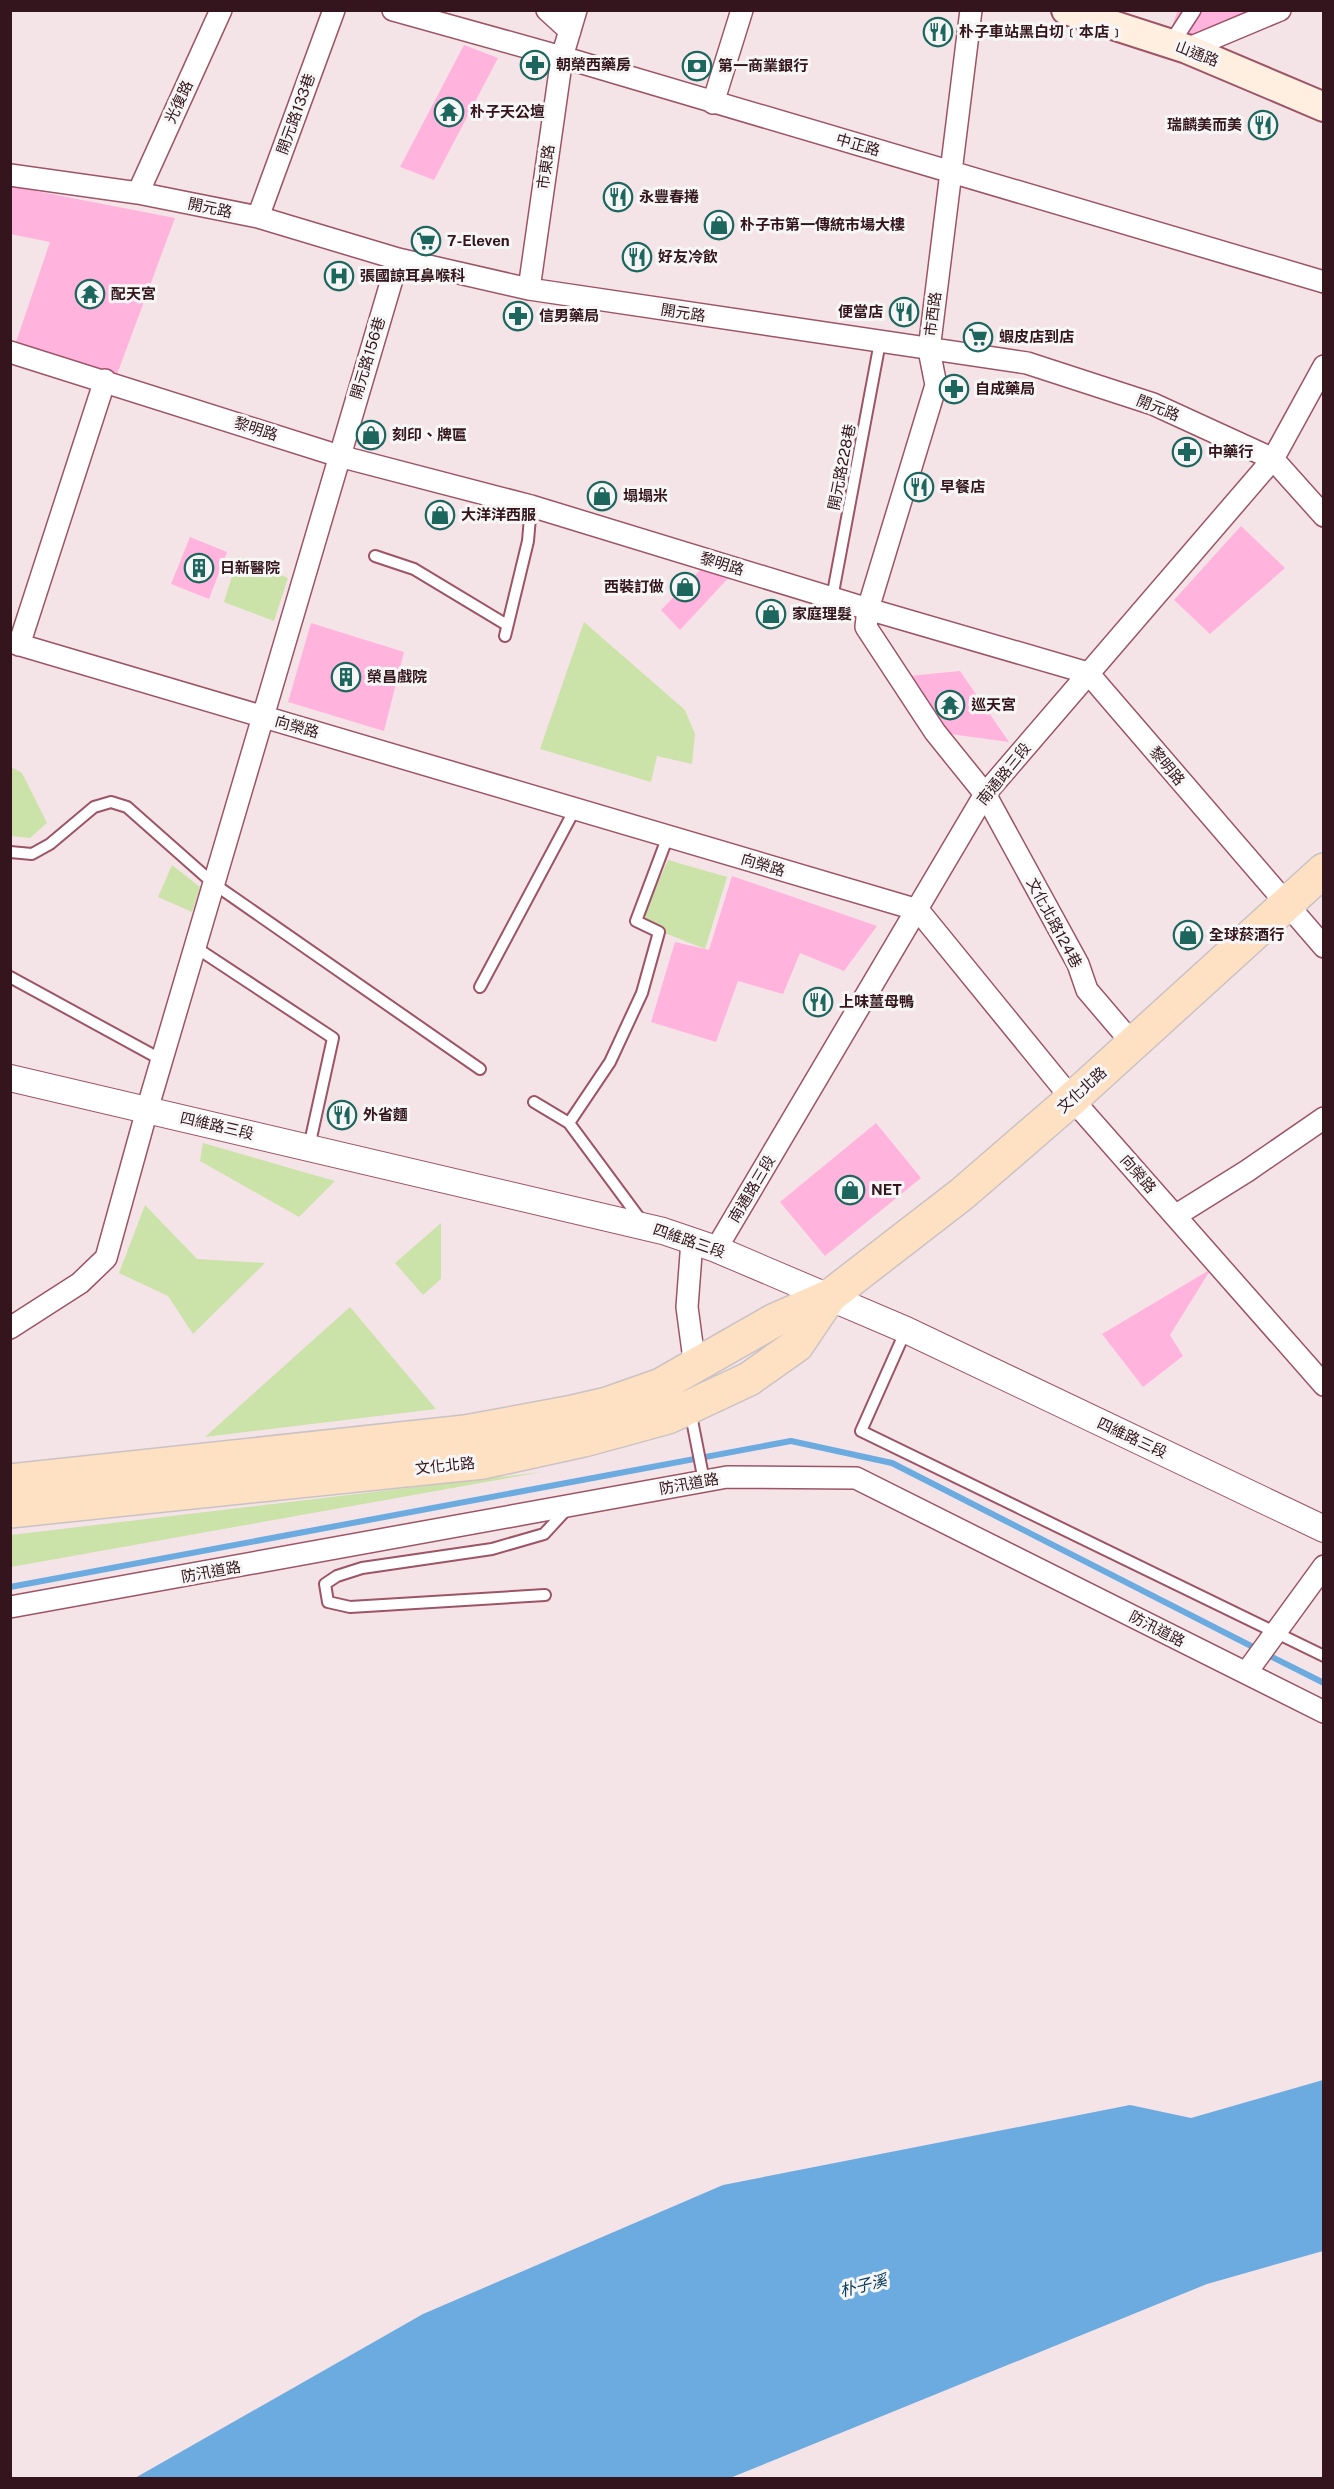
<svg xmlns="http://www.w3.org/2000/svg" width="1334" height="2489" viewBox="0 0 1334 2489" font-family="'Public Sans','Noto Sans TC',sans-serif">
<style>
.green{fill:#cbe2a8}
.water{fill:#6babe0}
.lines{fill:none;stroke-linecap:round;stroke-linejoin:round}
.stream{stroke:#6babe0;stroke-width:6}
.building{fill:#ffb3dd}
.service-casing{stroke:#9d5466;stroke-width:14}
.pedestrian-casing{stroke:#9d5466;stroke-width:18}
.minor-casing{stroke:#9d5466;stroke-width:24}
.tertiary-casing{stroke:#9d5466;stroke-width:28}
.secondary-casing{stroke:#9d5466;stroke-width:32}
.primary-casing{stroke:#cac2c4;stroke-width:36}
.service{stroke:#fff;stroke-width:10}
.pedestrian{stroke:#fff;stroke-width:15}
.minor{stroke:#fff;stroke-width:21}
.tertiary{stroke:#fff;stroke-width:26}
.secondary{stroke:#feefe1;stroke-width:28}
.primary{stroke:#fee0c3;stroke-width:33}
.labels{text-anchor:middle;stroke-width:6;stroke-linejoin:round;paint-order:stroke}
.poi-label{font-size:15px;font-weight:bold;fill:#34151d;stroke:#f6f6f6;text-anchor:start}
.street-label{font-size:15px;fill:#34151d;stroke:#f6f6f6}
.water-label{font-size:16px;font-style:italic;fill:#0b3d60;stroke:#f6f6f6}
</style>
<rect width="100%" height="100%" fill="#f5e4e7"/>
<path class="green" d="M 238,556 L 288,578 L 274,621 L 224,602 Z
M 584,622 L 685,710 L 695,734 L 692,764 L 657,756 L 651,782 L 540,749 Z
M 11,767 L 22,773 L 47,823 L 30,838 L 11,836 Z
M 668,860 L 727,877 L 705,949 L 640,923 Z
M 172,865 L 200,887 L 192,912 L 158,897 Z
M 203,1143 L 335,1181 L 299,1217 L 200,1161 Z
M 145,1205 L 197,1259 L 265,1263 L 193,1334 L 168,1296 L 119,1273 Z
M 441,1223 L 441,1279 L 423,1295 L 395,1263 Z
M 350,1307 L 436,1409 L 205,1437 Z
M 542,1472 L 11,1567 L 11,1535 Z"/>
<path class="water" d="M 1323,2080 L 1323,2251 L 1207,2284 L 730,2478 L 135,2478 L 423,2314 L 723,2185 L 1130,2105 L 1191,2118 Z"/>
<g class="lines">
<path class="stream" d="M 10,1587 L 791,1441 L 892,1463 L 1257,1649
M 1266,1654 L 1324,1683"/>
</g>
<path class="building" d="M 1178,10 L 1257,10 L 1257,11 L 1189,36 L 1172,26 Z
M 464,45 L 498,58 L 434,180 L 400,167 Z
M 10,186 L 175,218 L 116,377 L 15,345 L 50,242 L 10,234 Z
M 1241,526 L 1285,568 L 1210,634 L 1174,600 Z
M 190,537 L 227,552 L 209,599 L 171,584 Z
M 705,565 L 732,574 L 680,630 L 661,610 Z
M 311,623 L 404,652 L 384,731 L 288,702 Z
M 960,671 L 1009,742 L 935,732 L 898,677 Z
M 732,876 L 877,926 L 844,971 L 800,953 L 783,994 L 738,981 L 716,1042 L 651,1022 L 675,942 L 709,950 Z
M 876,1123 L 921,1178 L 825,1256 L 780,1202 Z
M 1211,1269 L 1170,1335 L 1183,1356 L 1143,1387 L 1102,1334 Z"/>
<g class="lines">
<g class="service-casing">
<path id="service" d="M 375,556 L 414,569 L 507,625
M 832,598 L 880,342
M 505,636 L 528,541 L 531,506
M 10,852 L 32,854 L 50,844 L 94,807 L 111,802 L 127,807 L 214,884 L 480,1069
M 195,947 L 333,1038 L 309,1147
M 10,977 L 162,1060
M 480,987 L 575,809
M 534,1102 L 569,1123 L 643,1223
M 569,1123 L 610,1062 L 642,993 L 659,932 L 636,921 L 668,836
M 906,1330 L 861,1431 L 1324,1656
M 690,1410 L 704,1481
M 545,1595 L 350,1607 L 328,1602 L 325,1584 L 337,1576 L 362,1568 L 492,1549 L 544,1534 L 567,1509"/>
</g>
<g class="pedestrian-casing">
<path id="pedestrian" d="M 1171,44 L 1193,10"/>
</g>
<g class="minor-casing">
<path id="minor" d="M 393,10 L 562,57 L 1324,282
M 547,10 L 570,31
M 971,10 L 929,350 L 936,385 L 868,609 L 866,627 L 935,732 L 985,794 L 1078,964 L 1087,990 L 1133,1044
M 1187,49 L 1280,10
M 713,103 L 742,10
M 10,175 L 138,193 L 258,217 L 398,259 L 529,289 L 1027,363 L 1153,404 L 1273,459 L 1324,516
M 138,193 L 221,10
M 258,217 L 334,10
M 529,289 L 562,57 L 576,10
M 10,352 L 339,456 L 531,506 L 868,609 L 1088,673 L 1324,947
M 10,642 L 918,910 L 1072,1099 L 1324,1385
M 19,645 L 105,380
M 1175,1216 L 1247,1171 L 1324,1118
M 692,1241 L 687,1307 L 695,1367
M 716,1249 L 985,794 L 1273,459 L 1324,366
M 10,1328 L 80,1283 L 106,1258 L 147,1110 L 398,259
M 10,1607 L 727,1477 L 856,1478 L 1324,1712
M 1246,1673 L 1324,1566"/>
</g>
<g class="tertiary-casing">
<path id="tertiary" d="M 10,1078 L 663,1231 L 716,1249 L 906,1330 L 1324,1529"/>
</g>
<g class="secondary-casing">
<path id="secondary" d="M 1066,10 L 1187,49 L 1324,107"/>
</g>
<g class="primary-casing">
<path id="primary" d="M 10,1481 L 465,1432 L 568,1413 L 607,1404 L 661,1385 L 775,1320 L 830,1296 L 962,1194 L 1072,1099 L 1324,870
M 10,1511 L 483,1462 L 584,1440 L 668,1417 L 749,1379 L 797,1345 L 830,1296"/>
</g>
<use href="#service" class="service"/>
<use href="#pedestrian" class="pedestrian"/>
<use href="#minor" class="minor"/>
<use href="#tertiary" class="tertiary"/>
<use href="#secondary" class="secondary"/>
<use href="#primary" class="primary"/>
</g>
<defs>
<g id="restaurant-ring" transform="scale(1.5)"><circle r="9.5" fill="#f6f6f6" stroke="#1c665e" stroke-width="1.5"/><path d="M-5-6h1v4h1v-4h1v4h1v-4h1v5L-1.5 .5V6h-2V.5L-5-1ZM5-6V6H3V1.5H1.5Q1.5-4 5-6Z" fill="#1c665e"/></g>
<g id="pharmacy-ring" transform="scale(1.5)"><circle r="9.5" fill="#f6f6f6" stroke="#1c665e" stroke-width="1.5"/><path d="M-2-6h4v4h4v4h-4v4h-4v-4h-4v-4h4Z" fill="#1c665e"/></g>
<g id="bank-ring" transform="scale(1.5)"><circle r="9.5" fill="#f6f6f6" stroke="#1c665e" stroke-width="1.5"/><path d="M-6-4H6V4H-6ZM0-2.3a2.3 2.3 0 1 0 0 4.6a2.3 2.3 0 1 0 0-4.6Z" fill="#1c665e"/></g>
<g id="temple-ring" transform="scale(1.5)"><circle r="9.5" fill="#f6f6f6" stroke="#1c665e" stroke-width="1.5"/><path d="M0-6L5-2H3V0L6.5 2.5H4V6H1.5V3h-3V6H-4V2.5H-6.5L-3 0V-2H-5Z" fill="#1c665e"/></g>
<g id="shop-ring" transform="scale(1.5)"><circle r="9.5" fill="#f6f6f6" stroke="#1c665e" stroke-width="1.5"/><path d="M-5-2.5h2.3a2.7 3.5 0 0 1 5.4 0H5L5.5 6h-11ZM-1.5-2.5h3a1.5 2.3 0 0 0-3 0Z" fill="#1c665e"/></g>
<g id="supermarket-ring" transform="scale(1.5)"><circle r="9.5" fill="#f6f6f6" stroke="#1c665e" stroke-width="1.5"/><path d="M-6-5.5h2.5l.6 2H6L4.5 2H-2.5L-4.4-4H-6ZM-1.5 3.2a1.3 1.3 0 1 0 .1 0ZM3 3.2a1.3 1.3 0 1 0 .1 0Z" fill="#1c665e"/></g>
<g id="hospital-ring" transform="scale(1.5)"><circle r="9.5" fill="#f6f6f6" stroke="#1c665e" stroke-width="1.5"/><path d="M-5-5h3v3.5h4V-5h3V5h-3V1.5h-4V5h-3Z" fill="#1c665e"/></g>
<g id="building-ring" transform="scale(1.5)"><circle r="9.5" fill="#f6f6f6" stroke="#1c665e" stroke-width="1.5"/><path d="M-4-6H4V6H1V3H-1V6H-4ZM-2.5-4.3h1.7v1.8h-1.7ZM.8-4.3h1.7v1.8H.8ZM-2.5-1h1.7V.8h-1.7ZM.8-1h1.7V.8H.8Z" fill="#1c665e"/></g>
</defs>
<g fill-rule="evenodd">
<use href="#restaurant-ring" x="938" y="32"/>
<use href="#pharmacy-ring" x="535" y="65"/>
<use href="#bank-ring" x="697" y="66"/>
<use href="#temple-ring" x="449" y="112"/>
<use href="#restaurant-ring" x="1263" y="125"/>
<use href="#restaurant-ring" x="618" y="197"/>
<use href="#shop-ring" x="719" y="225"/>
<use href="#supermarket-ring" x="426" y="241"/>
<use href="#restaurant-ring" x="637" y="257"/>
<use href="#hospital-ring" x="339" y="276"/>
<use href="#temple-ring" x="90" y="294"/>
<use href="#restaurant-ring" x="904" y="312"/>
<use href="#pharmacy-ring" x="518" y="316"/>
<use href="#supermarket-ring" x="978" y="337"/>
<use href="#pharmacy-ring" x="954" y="389"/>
<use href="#shop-ring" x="371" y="435"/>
<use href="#pharmacy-ring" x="1187" y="452"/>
<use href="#restaurant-ring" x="919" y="487"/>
<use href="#shop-ring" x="602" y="496"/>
<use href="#shop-ring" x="440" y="515"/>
<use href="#building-ring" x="199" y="568"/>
<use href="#shop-ring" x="685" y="587"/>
<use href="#shop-ring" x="771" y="614"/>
<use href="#building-ring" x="346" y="677"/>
<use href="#temple-ring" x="950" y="705"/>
<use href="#shop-ring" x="1188" y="935"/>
<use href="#restaurant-ring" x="818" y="1002"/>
<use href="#restaurant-ring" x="342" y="1115"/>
<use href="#shop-ring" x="850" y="1190"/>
</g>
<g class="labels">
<g class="poi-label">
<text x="959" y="37">朴子車站黑白切﹝本店﹞</text>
<text x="556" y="70">朝榮西藥房</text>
<text x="718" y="71">第一商業銀行</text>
<text x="470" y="117">朴子天公壇</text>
<text x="1242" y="130" text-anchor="end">瑞麟美而美</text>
<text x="639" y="202">永豐春捲</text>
<text x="740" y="230">朴子市第一傳統市場大樓</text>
<text x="447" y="246">7-Eleven</text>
<text x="658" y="262">好友冷飲</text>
<text x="360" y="281">張國諒耳鼻喉科</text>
<text x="111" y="299">配天宮</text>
<text x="883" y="317" text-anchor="end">便當店</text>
<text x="539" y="321">信男藥局</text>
<text x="999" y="342">蝦皮店到店</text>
<text x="975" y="394">自成藥局</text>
<text x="392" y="440">刻印、牌匾</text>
<text x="1208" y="457">中藥行</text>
<text x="940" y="492">早餐店</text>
<text x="623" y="501">塌塌米</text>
<text x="461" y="520">大洋洋西服</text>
<text x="220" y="573">日新醫院</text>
<text x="664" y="592" text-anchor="end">西裝訂做</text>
<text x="792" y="619">家庭理髮</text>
<text x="367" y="682">榮昌戲院</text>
<text x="971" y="710">巡天宮</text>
<text x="1209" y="940">全球菸酒行</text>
<text x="839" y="1007">上味薑母鴨</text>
<text x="363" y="1120">外省麵</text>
<text x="871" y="1195">NET</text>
</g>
<g class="street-label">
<text transform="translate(1197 54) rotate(21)" y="5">山通路</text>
<text transform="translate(179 102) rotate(-65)" y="5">光復路</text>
<text transform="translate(296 114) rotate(-70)" y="5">開元路133巷</text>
<text transform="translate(858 145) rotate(16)" y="5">中正路</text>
<text transform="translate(546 167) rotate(-82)" y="5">市東路</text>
<text transform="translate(210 208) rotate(12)" y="5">開元路</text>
<text transform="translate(683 313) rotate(9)" y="5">開元路</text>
<text transform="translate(933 314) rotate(-83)" y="5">市西路</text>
<text transform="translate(368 358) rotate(-73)" y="5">開元路156巷</text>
<text transform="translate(1158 408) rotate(22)" y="5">開元路</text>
<text transform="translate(256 429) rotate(18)" y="5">黎明路</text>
<text transform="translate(842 467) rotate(-79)" y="5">開元路228巷</text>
<text transform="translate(722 564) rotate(17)" y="5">黎明路</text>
<text transform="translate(297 727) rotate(16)" y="5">向榮路</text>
<text transform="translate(1167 766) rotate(50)" y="5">黎明路</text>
<text transform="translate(1004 774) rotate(-51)" y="5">南通路三段</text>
<text transform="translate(763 865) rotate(17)" y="5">向榮路</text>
<text transform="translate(1054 923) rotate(62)" y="5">文化北路124巷</text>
<text transform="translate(1082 1090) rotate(-42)" y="5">文化北路</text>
<text transform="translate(217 1126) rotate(13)" y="5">四維路三段</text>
<text transform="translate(1138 1174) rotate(49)" y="5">向榮路</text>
<text transform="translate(752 1189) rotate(-59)" y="5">南通路三段</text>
<text transform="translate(689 1241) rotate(19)" y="5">四維路三段</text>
<text transform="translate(1132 1438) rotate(25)" y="5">四維路三段</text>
<text transform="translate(445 1466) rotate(-6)" y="5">文化北路</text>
<text transform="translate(689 1484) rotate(-10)" y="5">防汛道路</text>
<text transform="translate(211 1572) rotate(-10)" y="5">防汛道路</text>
<text transform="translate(1157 1629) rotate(27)" y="5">防汛道路</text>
</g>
<g class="water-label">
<text transform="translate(863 2285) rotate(-14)" y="6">朴子溪</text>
</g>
</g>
<rect width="1334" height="2489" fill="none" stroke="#34151d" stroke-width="24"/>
</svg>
